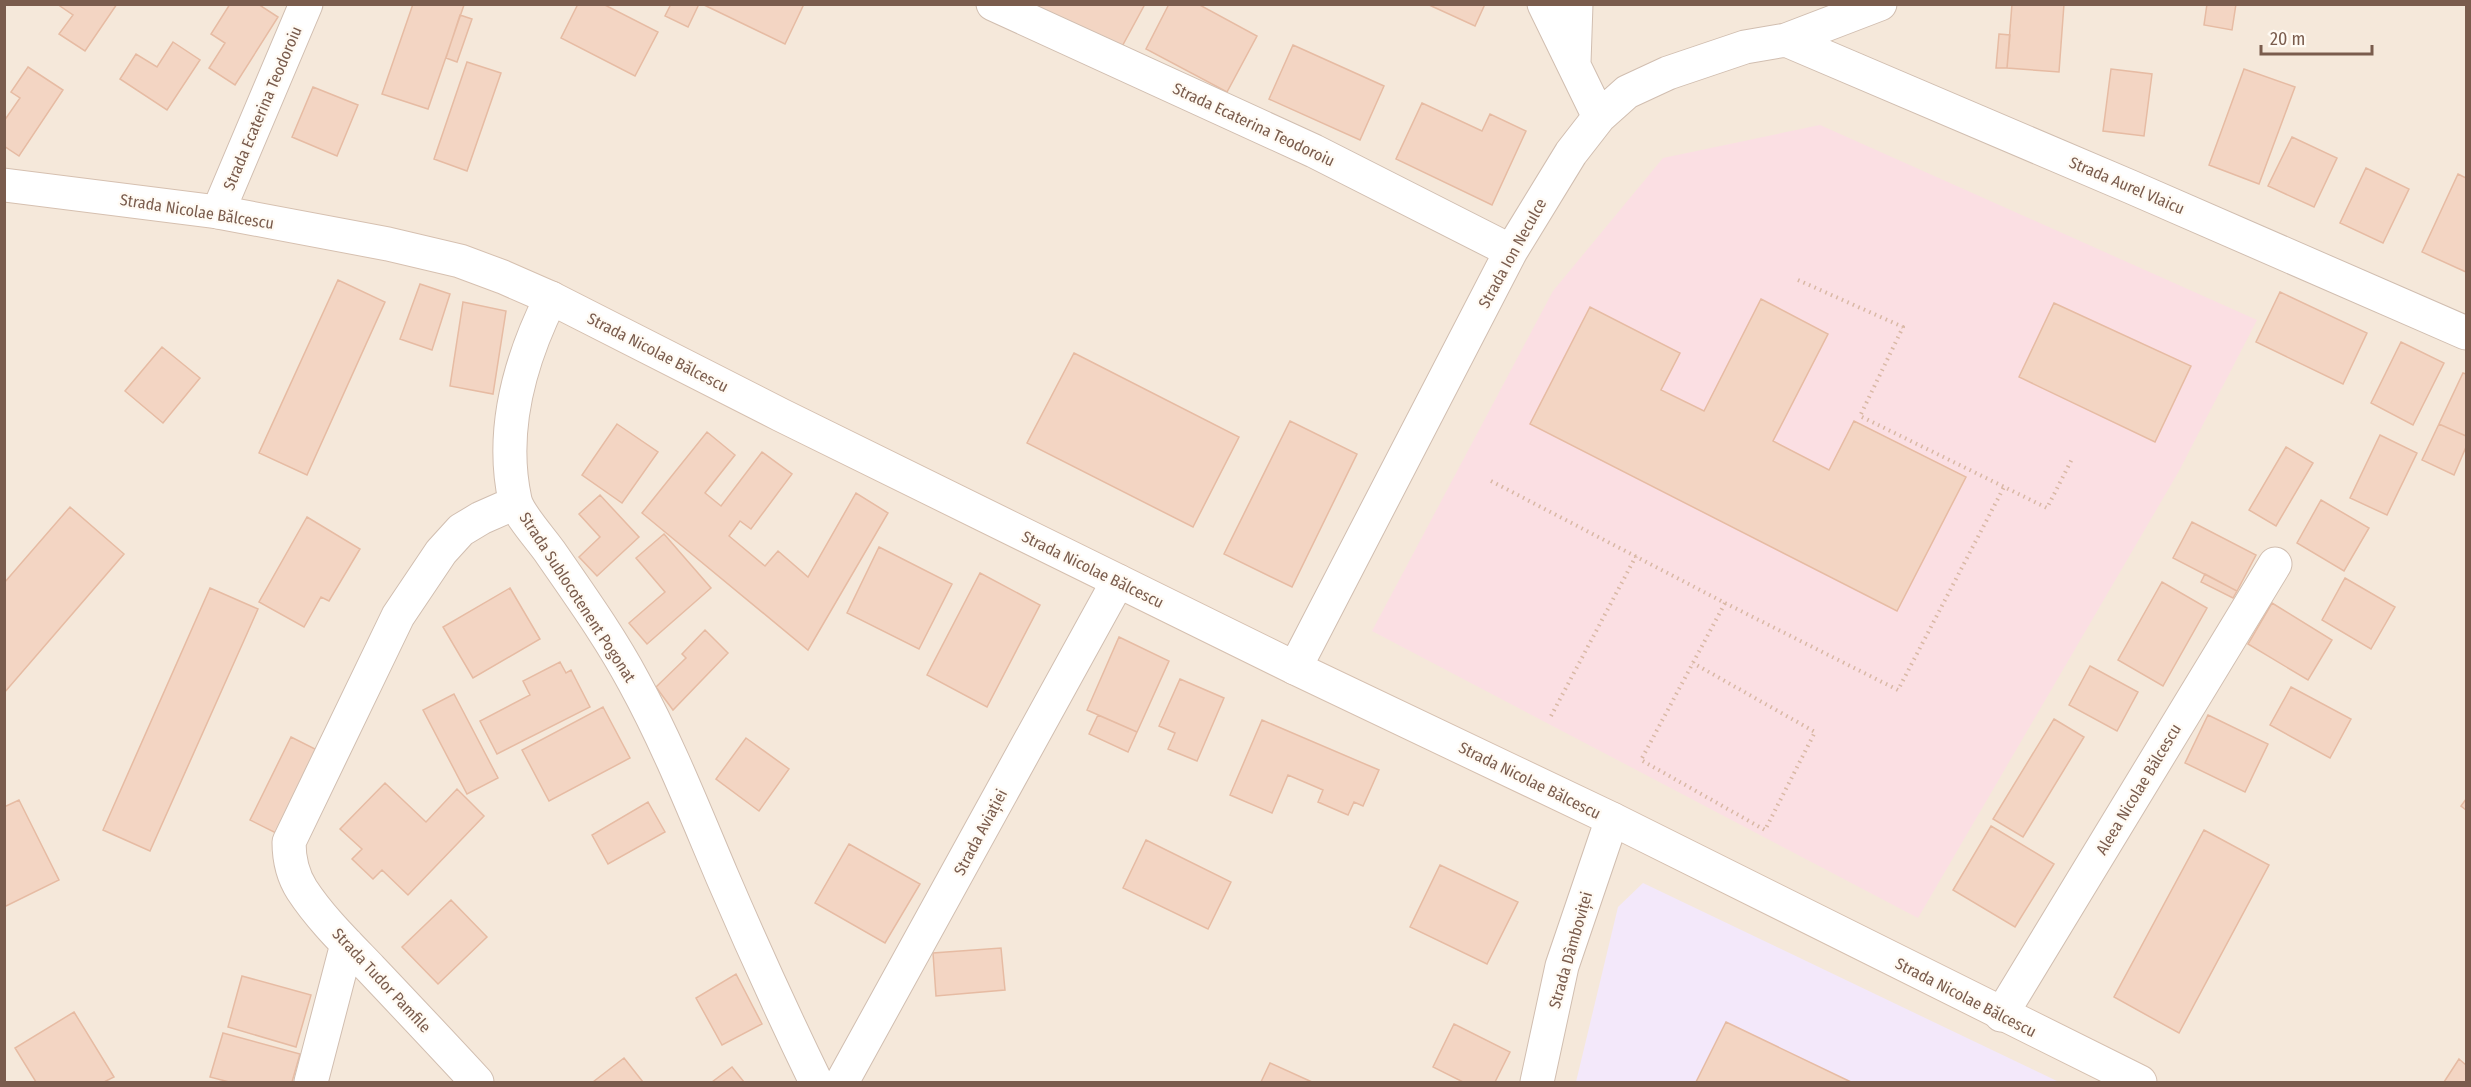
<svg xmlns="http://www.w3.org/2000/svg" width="2471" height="1087" viewBox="0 0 2471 1087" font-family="'Fira Sans Condensed',sans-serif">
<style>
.residential{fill:#f5e8da}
.education{fill:#f3e8fa}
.medical{fill:#fbdfe3}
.building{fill:#f3d5c3;stroke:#e6bba3;stroke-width:1.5}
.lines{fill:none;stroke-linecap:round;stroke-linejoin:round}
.street-casing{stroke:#d1beb0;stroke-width:35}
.secondary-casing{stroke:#d6c0b0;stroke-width:35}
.path{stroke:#d9b8a5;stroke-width:4;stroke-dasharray:1.5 4.5;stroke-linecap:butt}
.street{stroke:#fff;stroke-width:33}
.secondary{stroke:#fff;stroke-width:33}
.labels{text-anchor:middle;stroke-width:4.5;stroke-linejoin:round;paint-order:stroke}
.street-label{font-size:16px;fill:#7a5c4d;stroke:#fffaf3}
</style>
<rect width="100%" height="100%" fill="#fdf6ec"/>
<path class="residential" d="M 5,5 L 2466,5 L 2466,1082 L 5,1082 Z"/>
<path class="education" d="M 1643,883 L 2059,1082 L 1576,1082 L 1618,907 Z"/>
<path class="medical" d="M 1820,125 L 2257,320 L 2179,471 L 1918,918 L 1372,631 L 1553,291 L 1663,158 Z"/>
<path class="building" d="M 57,4 L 117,4 L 85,51 L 59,34 L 73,15 Z
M 230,4 L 258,4 L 278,17 L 235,85 L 209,68 L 225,43 L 211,34 Z
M 413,4 L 464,5 L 428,109 L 382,94 Z
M 578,4 L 603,4 L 658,32 L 635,76 L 561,38 Z
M 671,4 L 699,4 L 688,27 L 665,16 Z
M 702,4 L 804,4 L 785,44 Z
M 1028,4 L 1145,4 L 1119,52 Z
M 1169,4 L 1198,4 L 1257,36 L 1227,92 L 1146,49 Z
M 1427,4 L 1485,4 L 1475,26 Z
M 2012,4 L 2064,4 L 2059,72 L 2007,68 Z
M 2207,4 L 2236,4 L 2232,30 L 2204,25 Z
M 460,15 L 472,19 L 457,62 L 446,58 Z
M 1999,34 L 2010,35 L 2007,68 L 1996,68 Z
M 173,42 L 200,60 L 167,110 L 120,79 L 136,54 L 157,67 Z
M 1293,45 L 1384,86 L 1360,140 L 1269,99 Z
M 467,62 L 501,73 L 467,171 L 434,159 Z
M 28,67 L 63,90 L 19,156 L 4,146 L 4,121 L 20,98 L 11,92 Z
M 2111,69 L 2152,74 L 2144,136 L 2103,131 Z
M 2244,69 L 2295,87 L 2259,184 L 2209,165 Z
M 313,87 L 358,105 L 337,156 L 292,137 Z
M 1422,103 L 1482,131 L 1490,114 L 1526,131 L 1492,205 L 1396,159 Z
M 2292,137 L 2337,158 L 2314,207 L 2268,186 Z
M 2366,168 L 2409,189 L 2383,243 L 2340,223 Z
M 2458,174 L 2466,178 L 2466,272 L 2422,252 Z
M 338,280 L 385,302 L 307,475 L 259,453 Z
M 420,284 L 450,294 L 432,350 L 400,339 Z
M 2280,292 L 2367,333 L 2343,384 L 2256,342 Z
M 1761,299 L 1828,334 L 1773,441 L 1829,470 L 1854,421 L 1966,477 L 1897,611 L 1530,424 L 1590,307 L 1680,353 L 1661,390 L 1704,411 Z
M 463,302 L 506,311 L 493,394 L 450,386 Z
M 2054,303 L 2191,366 L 2155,442 L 2019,377 Z
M 2401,342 L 2444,363 L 2413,425 L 2371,403 Z
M 162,347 L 200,378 L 163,423 L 125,391 Z
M 1074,353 L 1239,437 L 1193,527 L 1027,443 Z
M 2463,373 L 2466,374 L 2466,436 L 2439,424 Z
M 1290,421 L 1357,454 L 1292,587 L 1224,554 Z
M 617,424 L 658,452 L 622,503 L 582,475 Z
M 2439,424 L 2466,436 L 2466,447 L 2454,475 L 2422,460 Z
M 707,432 L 735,455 L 705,493 L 721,506 L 762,452 L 792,474 L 751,529 L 740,521 L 729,536 L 765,566 L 778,551 L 808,577 L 856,493 L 888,513 L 808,650 L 642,513 Z
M 2380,435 L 2417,453 L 2387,515 L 2350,498 Z
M 2286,447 L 2313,463 L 2276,526 L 2249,510 Z
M 600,495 L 639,537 L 597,576 L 579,557 L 600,537 L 579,514 Z
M 2321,500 L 2369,528 L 2344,571 L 2297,543 Z
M 70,507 L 124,554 L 4,693 L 4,583 Z
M 307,517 L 360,549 L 329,601 L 321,597 L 304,627 L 259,602 Z
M 2192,522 L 2256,555 L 2237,591 L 2173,558 Z
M 664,534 L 711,588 L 647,644 L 629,623 L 665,592 L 636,558 Z
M 879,547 L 952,584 L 919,649 L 847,613 Z
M 980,573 L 1040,605 L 987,707 L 927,675 Z
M 2205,574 L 2237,591 L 2233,598 L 2201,582 Z
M 2345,578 L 2395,607 L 2371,649 L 2322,620 Z
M 2162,582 L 2207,608 L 2163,686 L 2118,660 Z
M 210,588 L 258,609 L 150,851 L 103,830 Z
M 510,588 L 540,639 L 473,678 L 443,627 Z
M 2272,603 L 2332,640 L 2308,680 L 2248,644 Z
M 705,630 L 728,653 L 673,710 L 656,687 L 686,658 L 682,654 Z
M 1119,637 L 1169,661 L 1137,732 L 1087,710 Z
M 560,662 L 566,673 L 571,670 L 590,707 L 497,754 L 480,721 L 530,695 L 523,681 Z
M 2090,666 L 2138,692 L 2117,731 L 2069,705 Z
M 1180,679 L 1224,698 L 1197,761 L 1168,749 L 1175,733 L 1159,726 Z
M 2291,687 L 2351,719 L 2330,758 L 2270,725 Z
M 454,694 L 498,778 L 467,794 L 423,710 Z
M 603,707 L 630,758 L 549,801 L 522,750 Z
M 1098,715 L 1137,732 L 1128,752 L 1089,734 Z
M 2208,715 L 2268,744 L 2245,792 L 2185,763 Z
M 2054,719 L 2084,737 L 2023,837 L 1993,819 Z
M 1262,720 L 1379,770 L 1363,806 L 1354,802 L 1348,815 L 1318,802 L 1323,790 L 1288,775 L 1272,813 L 1230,795 Z
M 291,737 L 323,753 L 282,836 L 250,820 Z
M 746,738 L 789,769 L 759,811 L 716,779 Z
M 385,783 L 426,822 L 457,789 L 484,816 L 408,895 L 382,870 L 373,879 L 352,859 L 362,849 L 340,829 Z
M 2466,799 L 2466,810 L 2461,806 Z
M 19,800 L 59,880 L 4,907 L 4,807 Z
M 648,802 L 665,832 L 608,864 L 592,835 Z
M 1991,826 L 2054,864 L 2015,927 L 1953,890 Z
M 2204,830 L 2269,865 L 2179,1033 L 2114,997 Z
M 1146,840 L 1231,882 L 1208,929 L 1123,888 Z
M 849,844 L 920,884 L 885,943 L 815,903 Z
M 1440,865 L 1518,902 L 1487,964 L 1410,927 Z
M 451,900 L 487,937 L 438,984 L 402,947 Z
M 1001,948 L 1005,990 L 936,996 L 933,953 Z
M 736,974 L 762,1024 L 722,1045 L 696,998 Z
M 242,976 L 311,995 L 296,1047 L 228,1027 Z
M 74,1012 L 114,1077 L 104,1082 L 36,1082 L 15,1048 Z
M 1726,1022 L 1851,1082 L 1696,1082 Z
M 1454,1024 L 1510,1052 L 1495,1082 L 1463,1082 L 1433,1067 Z
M 223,1033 L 300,1054 L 292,1082 L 229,1082 L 210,1077 Z
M 624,1058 L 643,1082 L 593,1082 Z
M 2459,1059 L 2466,1065 L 2466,1082 L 2444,1082 Z
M 1270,1063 L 1312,1082 L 1261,1082 Z
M 732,1067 L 744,1082 L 712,1082 Z"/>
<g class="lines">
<g class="street-casing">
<path id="street" d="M 993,4 L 1314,151 L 1511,251
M 1544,4 L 1599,117
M 1786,40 L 2131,187 L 2466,333
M 1574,63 L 1576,4
M 218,212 L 306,4
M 551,298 C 520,360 500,431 515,500 C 518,514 541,539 550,552 C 579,594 610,637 634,682 C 668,744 694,810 722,876 C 752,946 783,1014 816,1082
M 1295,668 L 1511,251 L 1571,153 L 1599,117 L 1627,92 L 1668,73 L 1745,47 L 1786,40 L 1880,4
M 2001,1015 L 2275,564
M 311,1082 L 347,944
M 477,1082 C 442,1044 407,1007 371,969 C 347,944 321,919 302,890 C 293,876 289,859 289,842 L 398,616 L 441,552 L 461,530 L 481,518 L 515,503
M 842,1082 L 1118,581
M 1537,1082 L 1562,966 L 1612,819"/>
</g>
<g class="secondary-casing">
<path id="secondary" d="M 4,185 L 218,212 L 388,244 L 460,261 L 503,277 L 551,298 L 781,415 L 1295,668 L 1612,819 L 2140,1082"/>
</g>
<path class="path" d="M 1798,280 L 1903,327 L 1860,416 L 2047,508 L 2073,457
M 1491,481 L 1725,603 L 1641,760 L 1765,830 L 1815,732 L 1693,663
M 1725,603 L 1898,690 L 2004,487
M 1551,716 L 1636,556"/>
<use href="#street" class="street"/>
<use href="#secondary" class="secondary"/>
</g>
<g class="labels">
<g class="street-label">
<text transform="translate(262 108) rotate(-67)" y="6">Strada Ecaterina Teodoroiu</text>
<text transform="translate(1254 124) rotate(25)" y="6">Strada Ecaterina Teodoroiu</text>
<text transform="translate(2127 185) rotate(23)" y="6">Strada Aurel Vlaicu</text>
<text transform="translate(197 211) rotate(9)" y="6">Strada Nicolae Bălcescu</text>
<text transform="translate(1512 253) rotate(-61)" y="6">Strada Ion Neculce</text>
<text transform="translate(658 352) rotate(27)" y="6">Strada Nicolae Bălcescu</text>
<text transform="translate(1093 569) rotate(26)" y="6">Strada Nicolae Bălcescu</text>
<text transform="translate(578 597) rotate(57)" y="6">Strada Sublocotenent Pogonat</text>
<text transform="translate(1530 780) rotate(26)" y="6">Strada Nicolae Bălcescu</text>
<text transform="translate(2138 789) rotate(-59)" y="6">Aleea Nicolae Bălcescu</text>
<text transform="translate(980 832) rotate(-62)" y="6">Strada Aviației</text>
<text transform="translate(1570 950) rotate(-74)" y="6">Strada Dâmboviței</text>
<text transform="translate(382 980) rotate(47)" y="6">Strada Tudor Pamfile</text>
<text transform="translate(1966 997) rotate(27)" y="6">Strada Nicolae Bălcescu</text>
</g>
</g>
<rect width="2471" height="1087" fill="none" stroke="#7a5c4d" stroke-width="12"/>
<path d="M2261 45v9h111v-9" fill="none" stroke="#7a5c4d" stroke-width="3"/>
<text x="2270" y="45" font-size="18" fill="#7a5c4d" stroke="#fffaf3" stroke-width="4.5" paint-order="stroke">20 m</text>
</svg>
